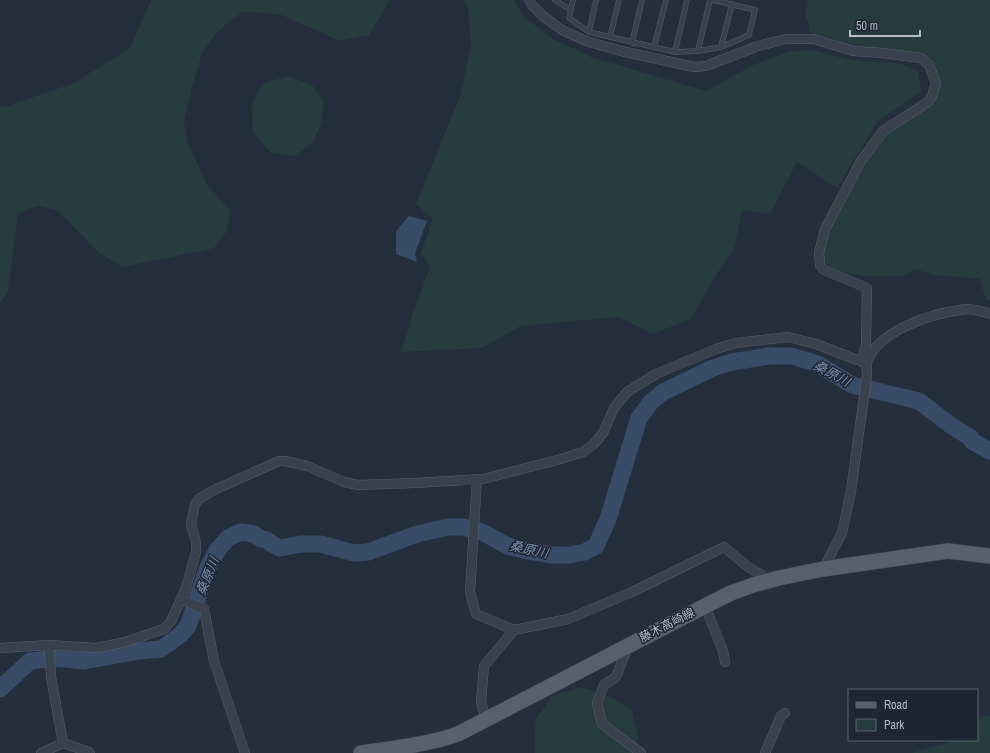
<svg xmlns="http://www.w3.org/2000/svg" width="990" height="753" viewBox="0 0 990 753" font-family="'Archivo Narrow','Noto Sans JP',sans-serif">
<style>
.green{fill:#263c3f}
.water{fill:#394c67}
.lines{fill:none;stroke-linecap:round;stroke-linejoin:round}
.river{stroke:#394c67;stroke-width:17}
.service-casing{stroke:#565f6c;stroke-width:5.5}
.minor-casing{stroke:#565f6c;stroke-width:10}
.primary-casing{stroke:#414a57;stroke-width:16}
.service{stroke:#38414e;stroke-width:4.5}
.minor{stroke:#38414e;stroke-width:9}
.primary{stroke:#56606e;stroke-width:15}
.labels{text-anchor:middle;stroke-width:3;stroke-linejoin:round;paint-order:stroke}
.street-label{font-size:12px;fill:#b4bcc9;stroke:#1d2633}
.water-label{font-size:13px;font-style:italic;fill:#7c92b1;stroke:#1d2633}
</style>
<rect width="100%" height="100%" fill="#242f3e"/>
<path class="green" d="M 151,0 L 389,0 L 385,9 L 369,35 L 340,41 L 282,15 L 243,11 L 217,32 L 202,53 L 193,84 L 184,122 L 187,141 L 207,185 L 231,211 L 226,232 L 214,248 L 123,267 L 99,253 L 75,228 L 56,210 L 37,206 L 18,214 L 8,291 L 0,304 L 0,107 L 8,106 L 74,83 L 130,48 Z
M 464,0 L 514,0 L 525,18 L 557,41 L 591,57 L 706,91 L 753,65 L 788,52 L 812,50 L 847,59 L 901,64 L 918,71 L 921,92 L 878,121 L 837,188 L 797,162 L 770,214 L 742,210 L 734,249 L 714,278 L 691,319 L 653,334 L 618,317 L 521,326 L 482,348 L 401,352 L 416,304 L 430,267 L 421,253 L 433,220 L 416,204 L 460,96 L 471,44 L 468,8 Z
M 807,0 L 990,0 L 990,300 L 986,300 L 980,279 L 935,275 L 914,269 L 904,276 L 867,276 L 837,272 L 824,262 L 823,251 L 830,229 L 866,163 L 885,136 L 932,104 L 936,97 L 939,80 L 932,62 L 919,55 L 852,47 L 828,37 L 810,33 L 808,21 L 805,14 L 808,4 Z
M 288,76 L 313,86 L 324,101 L 321,123 L 313,142 L 295,156 L 270,152 L 253,132 L 252,105 L 262,84 Z
M 582,687 L 610,697 L 631,709 L 638,737 L 633,753 L 535,753 L 535,721 L 552,696 Z
M 984,715 L 990,716 L 990,753 L 911,753 L 946,743 L 951,740 L 977,740 L 977,721 Z"/>
<path class="water" d="M 409,216 L 427,221 L 415,253 L 417,262 L 396,254 L 396,231 Z"/>
<g class="lines">
<path class="river" d="M 0,689 L 30,661 L 58,658 L 84,661 L 139,651 L 161,649 L 180,635 L 188,626 L 208,567 L 218,549 L 228,538 L 241,532 L 254,534 L 261,539 L 267,540 L 272,544 L 280,548 L 301,544 L 321,544 L 354,553 L 368,552 L 417,534 L 448,527 L 463,527 L 482,532 L 508,546 L 523,550 L 553,555 L 569,555 L 585,552 L 596,546 L 608,519 L 639,418 L 651,402 L 663,392 L 713,368 L 732,362 L 769,356 L 792,356 L 818,364 L 852,385 L 919,401 L 949,424 L 971,438 L 972,441 L 990,451"/>
<g class="service-casing">
<path id="service" d="M 555,0 L 571,10
M 573,0 L 569,18 L 589,32
M 596,0 L 589,32 L 675,52 L 698,51 L 721,47 L 749,35 L 755,10 L 713,0
M 610,37 L 619,0
M 632,43 L 642,0
M 654,47 L 666,0
M 721,47 L 732,4
M 698,51 L 710,0
M 675,52 L 687,0"/>
</g>
<g class="minor-casing">
<path id="minor" d="M 529,0 L 532,5 L 543,16 L 562,30 L 586,41 L 621,51 L 694,67 L 706,66 L 758,46 L 786,39 L 814,39 L 853,51 L 883,53 L 921,58 L 929,65 L 936,83 L 932,96 L 928,102 L 883,131 L 861,161 L 825,229 L 819,253 L 820,265 L 824,270 L 867,288 L 866,345 L 862,362
M 477,479 L 470,592 L 476,614 L 514,630 L 484,666 L 481,702 L 486,719
M 823,569 L 842,533 L 851,491 L 867,375 C 867,372 866,367 867,363 C 876,331 931,314 960,310 C 969,308 981,311 990,314
M 181,599 L 204,609 L 214,661 L 245,753
M 705,606 L 723,651 L 725,662
M 514,630 L 568,619 L 632,592 L 724,547 L 748,567 L 762,575 L 763,582
M 49,645 L 51,677 L 63,743 L 89,752 L 90,753
M 628,646 L 616,677 L 604,685 L 597,703 L 602,724 L 641,753
M 0,648 L 49,645 L 97,648 L 125,642 L 164,629 L 171,621 L 186,588 L 196,552 L 196,542 L 191,524 L 195,504 L 199,499 L 212,491 L 279,461 L 285,461 L 307,466 L 344,482 L 358,485 L 415,483 L 483,479 L 561,459 L 583,452 L 594,444 L 603,433 L 614,408 L 627,392 L 656,374 L 716,349 L 736,343 L 788,337 L 816,344 L 852,358 L 867,363
M 41,753 L 63,743
M 765,753 L 781,716 L 785,713"/>
</g>
<g class="primary-casing">
<path id="primary" d="M 361,753 C 394,748 426,745 458,734 L 705,606 L 731,593 L 756,584 L 779,578 L 823,569 L 948,551 L 990,556"/>
</g>
<use href="#service" class="service"/>
<use href="#minor" class="minor"/>
<use href="#primary" class="primary"/>
</g>
<g class="labels">
<g class="street-label">
<text transform="translate(667 625) rotate(-27)" y="4">藤木高崎線</text>
</g>
<g class="water-label">
<text transform="translate(832 373) rotate(28)" y="5">桑原川</text>
<text transform="translate(529 549) rotate(12)" y="5">桑原川</text>
<text transform="translate(207 576) rotate(-68)" y="5">桑原川</text>
</g>
</g>
<rect x="848" y="689" width="130" height="52" fill="#1d2633" stroke="#59626f"/>
<rect x="856" y="702" width="20" height="6" fill="#56606e" stroke="#59626f"/>
<text x="884" y="709" font-size="12" fill="#b4bcc9">Road</text>
<rect x="856" y="719" width="20" height="12" fill="#263c3f" stroke="#59626f"/>
<text x="884" y="729" font-size="12" fill="#b4bcc9">Park</text>
<path d="M850 30v6h70v-6" fill="none" stroke="#b4bcc9" stroke-width="2"/>
<text x="856" y="30" font-size="12" fill="#b4bcc9" stroke="#1d2633" stroke-width="3" paint-order="stroke">50 m</text>
</svg>
